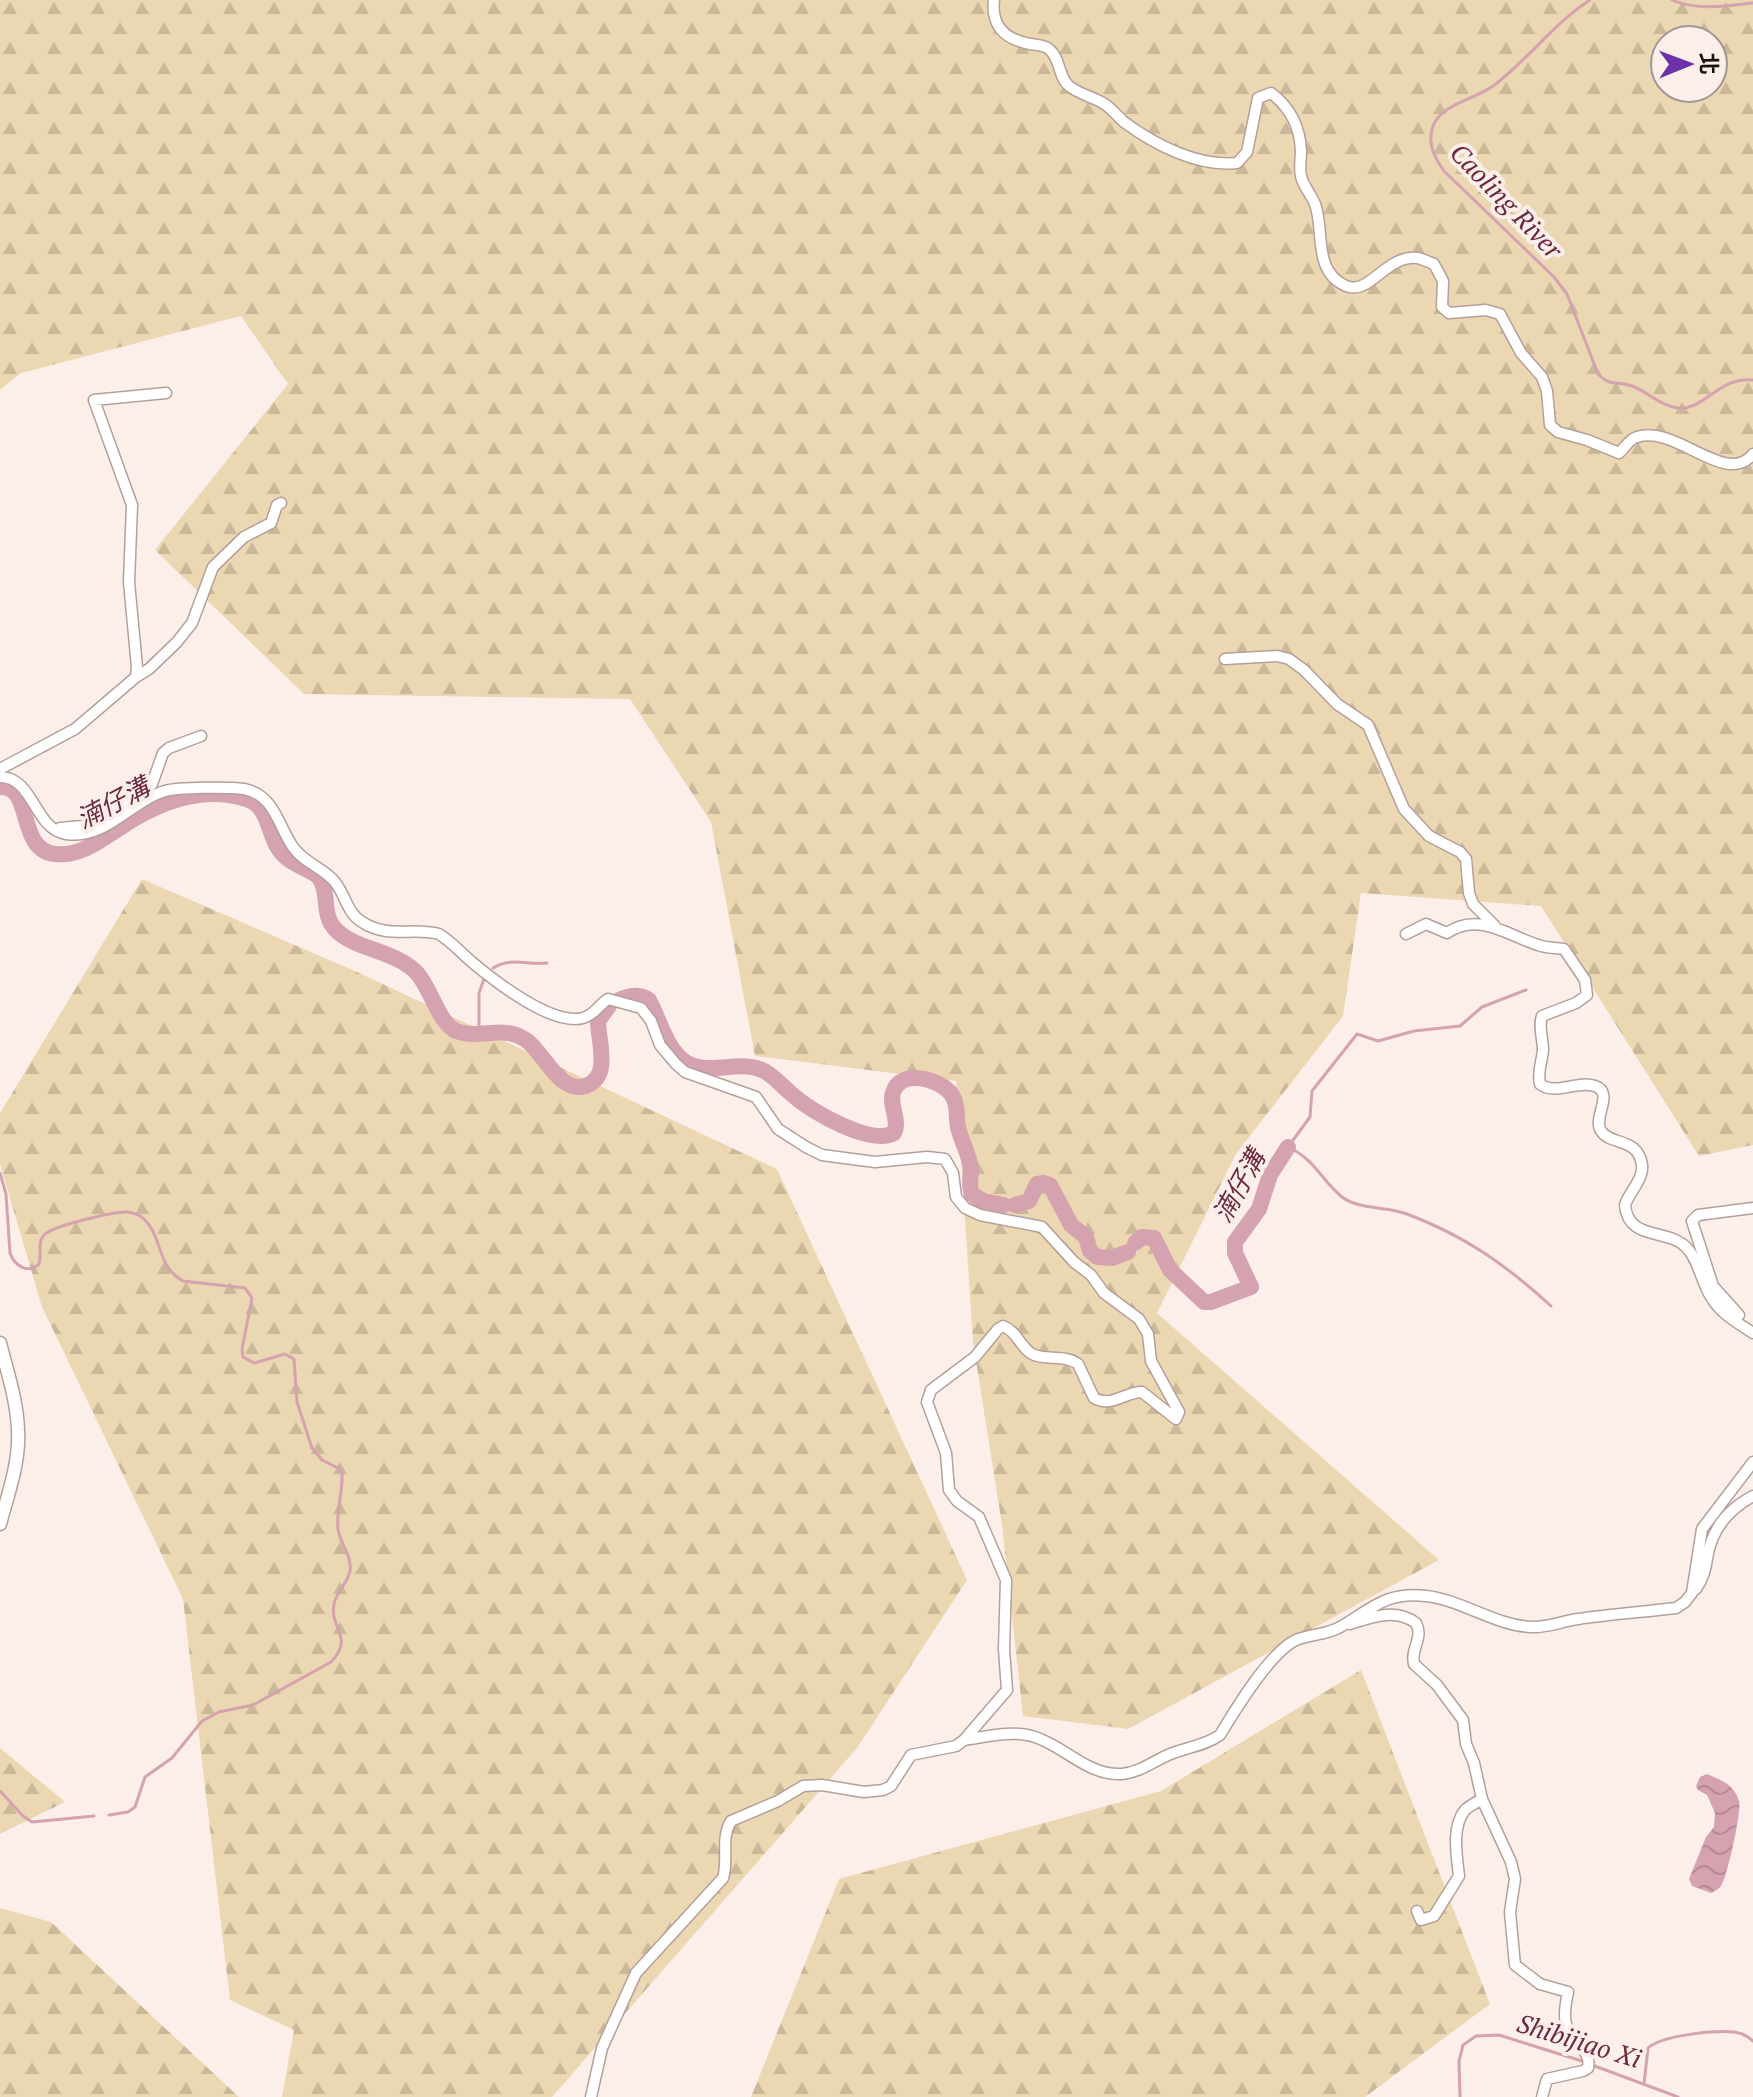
<svg xmlns="http://www.w3.org/2000/svg" width="1753" height="2097" viewBox="0 0 1753 2097" font-family="'PT Serif','Noto Sans TC',serif">
<style>
.forest{fill:url(#forest-firs);fill-rule:evenodd}
.water{fill:url(#water-waves)}
.lines{fill:none;stroke-linecap:round;stroke-linejoin:round}
.stream{stroke:#d5a2af;stroke-width:3}
.river{stroke:#d5a2af;stroke-width:16}
.minor-casing{stroke:#b5a099;stroke-width:13}
.major-casing{stroke:#b5a099;stroke-width:15}
.minor{stroke:#fff;stroke-width:10}
.major{stroke:#fff;stroke-width:12}
.labels{text-anchor:middle;stroke-width:8;stroke-linejoin:round;paint-order:stroke}
.water-label{font-size:26px;font-style:italic;fill:#6a2a3f;stroke:#fcefea}
</style>
<defs>
<pattern id="forest-firs" width="22" height="20" patternUnits="userSpaceOnUse" patternTransform="scale(2)"><rect width="22" height="20" fill="#ecd7b3"/><path d="M5 1l3.5 6h-7zM16 11l3.5 6h-7z" fill="#cab899"/></pattern>
<pattern id="water-waves" width="16" height="10" patternUnits="userSpaceOnUse" patternTransform="scale(2)"><rect width="16" height="10" fill="#d5a2af"/><path d="M0 5q4-4 8 0t8 0" fill="none" stroke="#b68a95"/></pattern>
</defs>
<rect width="100%" height="100%" fill="#fcefea"/>
<path class="forest" d="M 0,0 L 1753,0 L 1753,1145 L 1699,1156 L 1541,906 L 1361,893 L 1343,1016 L 1236,1154 L 1157,1313 L 1439,1560 L 1128,1729 L 1023,1716 L 1002,1525 L 973,1342 L 956,1081 L 755,1056 L 711,822 L 630,699 L 304,694 L 155,550 L 288,384 L 241,316 L 21,373 L 0,390 ZM 1665,40 L 1713,40 L 1713,88 L 1665,88 Z
M 142,879 L 357,972 L 777,1169 L 967,1580 L 857,1748 L 552,2097 L 282,2097 L 294,2030 L 230,2000 L 183,1599 L 42,1307 L 0,1164 L 0,1113 Z
M 1361,1670 L 1490,2004 L 1365,2097 L 751,2097 L 839,1879 L 1161,1791 Z
M 0,1748 L 65,1802 L 0,1834 Z
M 0,1908 L 51,1922 L 239,2097 L 0,2097 Z"/>
<path class="water" d="M 1707,1774 C 1721,1780 1734,1784 1739,1801 C 1742,1810 1727,1878 1721,1886 C 1719,1889 1715,1891 1711,1893 L 1692,1886 L 1689,1879 L 1706,1837 L 1714,1827 L 1715,1813 L 1707,1795 L 1698,1790 L 1696,1786 L 1700,1777 Z"/>
<g class="lines">
<path class="stream" d="M 1590,0 C 1554,23 1528,60 1493,86 C 1476,99 1441,104 1433,126 C 1427,143 1434,157 1444,171 L 1554,277 L 1567,294 L 1598,374 C 1612,388 1617,380 1632,386 C 1648,392 1661,406 1678,408 C 1704,411 1719,376 1753,380
M 1672,0 C 1696,11 1727,6 1753,3
M 493,968 C 511,957 526,965 547,963
M 1526,990 L 1482,1007 L 1460,1026 L 1414,1031 L 1378,1041 L 1357,1034 L 1312,1091 L 1310,1117 L 1288,1147 C 1316,1160 1321,1180 1342,1197 C 1359,1210 1387,1206 1407,1214 C 1465,1236 1505,1264 1551,1306
M 479,1032 L 479,993 L 485,976
M 0,1173 L 6,1194 L 10,1253 C 14,1265 28,1275 39,1264 C 42,1255 37,1242 44,1235 C 52,1226 115,1211 128,1212 C 134,1213 140,1215 144,1219 C 163,1237 156,1266 183,1281 L 245,1288 L 252,1298 L 242,1349 L 243,1357 L 254,1363 L 285,1354 L 294,1359 L 297,1402 L 312,1448 L 322,1460 L 338,1468 L 342,1474 C 343,1492 336,1511 338,1529 C 340,1544 352,1555 350,1571 C 348,1583 336,1592 334,1604 C 329,1628 355,1637 331,1662 L 253,1705 L 219,1712 L 202,1721 L 172,1758 L 145,1777 L 135,1807 L 128,1812 L 109,1815
M 0,1791 L 23,1816 L 32,1822 L 94,1816
M 1592,2065 L 1678,2097
M 1644,2084 L 1648,2048 C 1662,2035 1724,2028 1742,2034 C 1747,2036 1749,2038 1753,2041
M 1460,2097 L 1459,2061 L 1463,2045 L 1476,2036 L 1499,2035 L 1585,2062"/>
<path class="river" d="M 0,787 C 34,785 16,850 55,854 C 80,857 101,840 121,827 C 157,803 202,785 246,799 C 269,806 267,831 278,848 C 289,866 315,870 320,879 C 330,895 321,915 336,930 C 356,950 394,950 416,972 C 430,986 439,1024 456,1031 C 480,1040 503,1024 526,1040 C 543,1051 559,1094 585,1086 C 612,1078 598,1041 598,1021 L 609,1006
M 619,1000 C 630,995 640,993 649,1000 C 660,1020 667,1052 687,1063 C 712,1076 743,1058 766,1072 C 776,1078 784,1088 794,1096 C 812,1112 871,1146 894,1133 C 901,1119 887,1104 894,1090 C 897,1082 906,1078 914,1078 C 929,1078 951,1086 955,1102 C 958,1110 956,1119 958,1127 C 961,1141 970,1155 971,1170 C 971,1179 968,1185 972,1194 L 983,1201 L 1004,1205
M 1015,1205 L 1029,1201 L 1037,1184 L 1044,1183 L 1050,1185 L 1071,1225 L 1086,1237 L 1090,1251 L 1097,1257 L 1112,1258 L 1128,1252
M 1135,1243 L 1142,1237 L 1154,1238 L 1170,1270 L 1204,1302 L 1211,1302 L 1251,1287 L 1235,1253 L 1235,1242 L 1259,1209 L 1270,1175 L 1288,1147"/>
<g class="minor-casing">
<path id="minor" d="M 994,0 C 991,24 1003,38 1026,43 C 1035,46 1041,43 1049,49 C 1061,59 1058,77 1069,86 C 1080,95 1095,97 1106,105 C 1113,110 1118,117 1124,122 C 1155,145 1198,167 1237,163 L 1247,152 L 1258,98 L 1271,93 C 1291,108 1300,127 1301,151 C 1301,159 1299,168 1301,176 C 1303,186 1311,194 1315,204 C 1325,231 1312,271 1346,286 C 1370,296 1385,255 1417,258 C 1423,259 1429,262 1434,264 L 1443,281 L 1442,307 L 1449,313 L 1486,310 L 1500,314 L 1521,353 L 1542,377 L 1547,391 L 1550,425 L 1558,432 L 1587,440 L 1619,453 C 1625,448 1629,439 1637,437 C 1676,424 1726,488 1753,454
M 1225,659 L 1277,656 L 1289,659 L 1304,670 L 1337,704 L 1368,725 L 1404,809 L 1429,836 L 1460,852 L 1466,859 L 1469,893 L 1473,904 L 1495,926
M 136,677 L 149,669 L 177,642 L 192,623 L 213,567 L 244,537 L 271,523 L 277,505 L 281,503
M 0,769 L 75,729 L 136,677 L 137,667 L 129,582 L 132,505 L 94,400 L 166,393
M 0,777 C 34,777 34,829 66,834 C 106,840 131,801 165,791 C 178,787 231,787 244,789 C 275,795 278,826 293,847 C 304,863 324,868 335,882 C 346,896 347,913 362,922 C 388,939 412,927 439,934 C 452,942 461,953 473,963 C 496,982 552,1026 583,1018 C 594,1015 599,1005 608,999 L 641,1008 L 651,1021 L 660,1045 L 676,1064 L 685,1072 L 756,1097 L 778,1129 L 806,1147 L 822,1155 L 875,1162 L 927,1157 L 945,1159 L 953,1173 L 956,1197 L 965,1208 L 980,1215 L 1042,1227 L 1074,1262 L 1091,1275 L 1104,1293 L 1139,1319 L 1148,1334 L 1151,1361 L 1179,1412 L 1176,1419 L 1142,1392 C 1124,1392 1112,1408 1094,1398 L 1078,1364 C 1064,1354 1046,1361 1032,1354 C 1020,1347 1017,1331 1003,1326 L 998,1329 L 975,1357 L 931,1390 L 927,1402 L 946,1453 L 949,1490 L 957,1501 L 979,1517 L 1006,1580 L 1004,1649 L 1007,1690 L 964,1740 L 956,1746 L 911,1755 L 891,1786 L 883,1790 L 864,1792 L 822,1785 L 803,1786 L 778,1801 L 731,1821 C 720,1839 729,1859 723,1878 L 636,1973 L 602,2048 L 591,2097
M 60,828 L 82,826 L 105,816 L 152,784 L 163,753 L 169,748 L 201,736
M 1406,934 L 1426,924 L 1447,933 C 1478,911 1509,936 1538,945 C 1546,948 1556,948 1564,949 L 1585,980 L 1587,995 L 1576,1003 L 1542,1016 C 1538,1027 1543,1038 1543,1050 C 1542,1062 1537,1072 1540,1084 C 1555,1096 1577,1080 1595,1086 C 1615,1093 1592,1118 1601,1131 C 1611,1146 1638,1137 1642,1165 C 1644,1179 1629,1192 1625,1205 C 1628,1241 1667,1228 1686,1247 C 1699,1260 1701,1282 1711,1297 C 1720,1313 1738,1323 1753,1333
M 1739,1315 L 1713,1286 L 1692,1221 L 1698,1215 L 1753,1208
M 1696,1589 C 1703,1579 1705,1571 1707,1559 C 1711,1530 1727,1510 1753,1496
M 1350,1624 C 1372,1617 1395,1608 1416,1623 C 1424,1638 1410,1649 1414,1664 L 1437,1685 L 1463,1720 L 1466,1744 L 1474,1763 L 1482,1799 L 1511,1862 L 1515,1879 L 1510,1912 L 1515,1965 L 1540,1984 L 1568,1992 C 1565,2006 1562,2023 1571,2036 C 1579,2049 1591,2051 1588,2068 L 1583,2071 L 1547,2079 L 1542,2097
M 964,1740 C 985,1737 1011,1730 1032,1736 C 1064,1745 1087,1776 1122,1774 C 1142,1772 1156,1759 1173,1753 C 1189,1747 1206,1745 1220,1735 C 1235,1710 1270,1652 1296,1640 C 1311,1634 1328,1635 1342,1626 C 1372,1608 1388,1591 1426,1596 C 1462,1600 1494,1625 1531,1627 C 1548,1628 1562,1621 1578,1619 C 1611,1614 1643,1612 1676,1608 L 1685,1602 L 1692,1593 L 1702,1529 L 1753,1462
M 1417,1911 L 1421,1920 L 1434,1916 L 1459,1876 C 1457,1857 1451,1827 1465,1810 C 1469,1806 1477,1802 1482,1799"/>
</g>
<g class="major-casing">
<path id="major" d="M 0,1343 C 7,1371 17,1400 18,1430 C 20,1462 8,1494 0,1524"/>
</g>
<use href="#minor" class="minor"/>
<use href="#major" class="major"/>
</g>
<g class="labels">
<g class="water-label">
<text transform="translate(1506 201) rotate(46)" y="9">Caoling River</text>
<text transform="translate(113 803) rotate(-28)" y="9">湳仔溝</text>
<text transform="translate(1239 1186) rotate(-61)" y="9">湳仔溝</text>
<text transform="translate(1579 2041) rotate(17)" y="9">Shibijiao Xi</text>
</g>
</g>
<g transform="translate(1689 64) rotate(89)"><circle r="38" fill="#fcefea" stroke="#a19792" stroke-width="2"/>
<path d="M0-6L14 30L0 20L-14 30Z" fill="#6d32a8"/>
<text y="-12" font-size="22" font-weight="bold" text-anchor="middle" fill="#19120f">北</text>
</g>
</svg>
